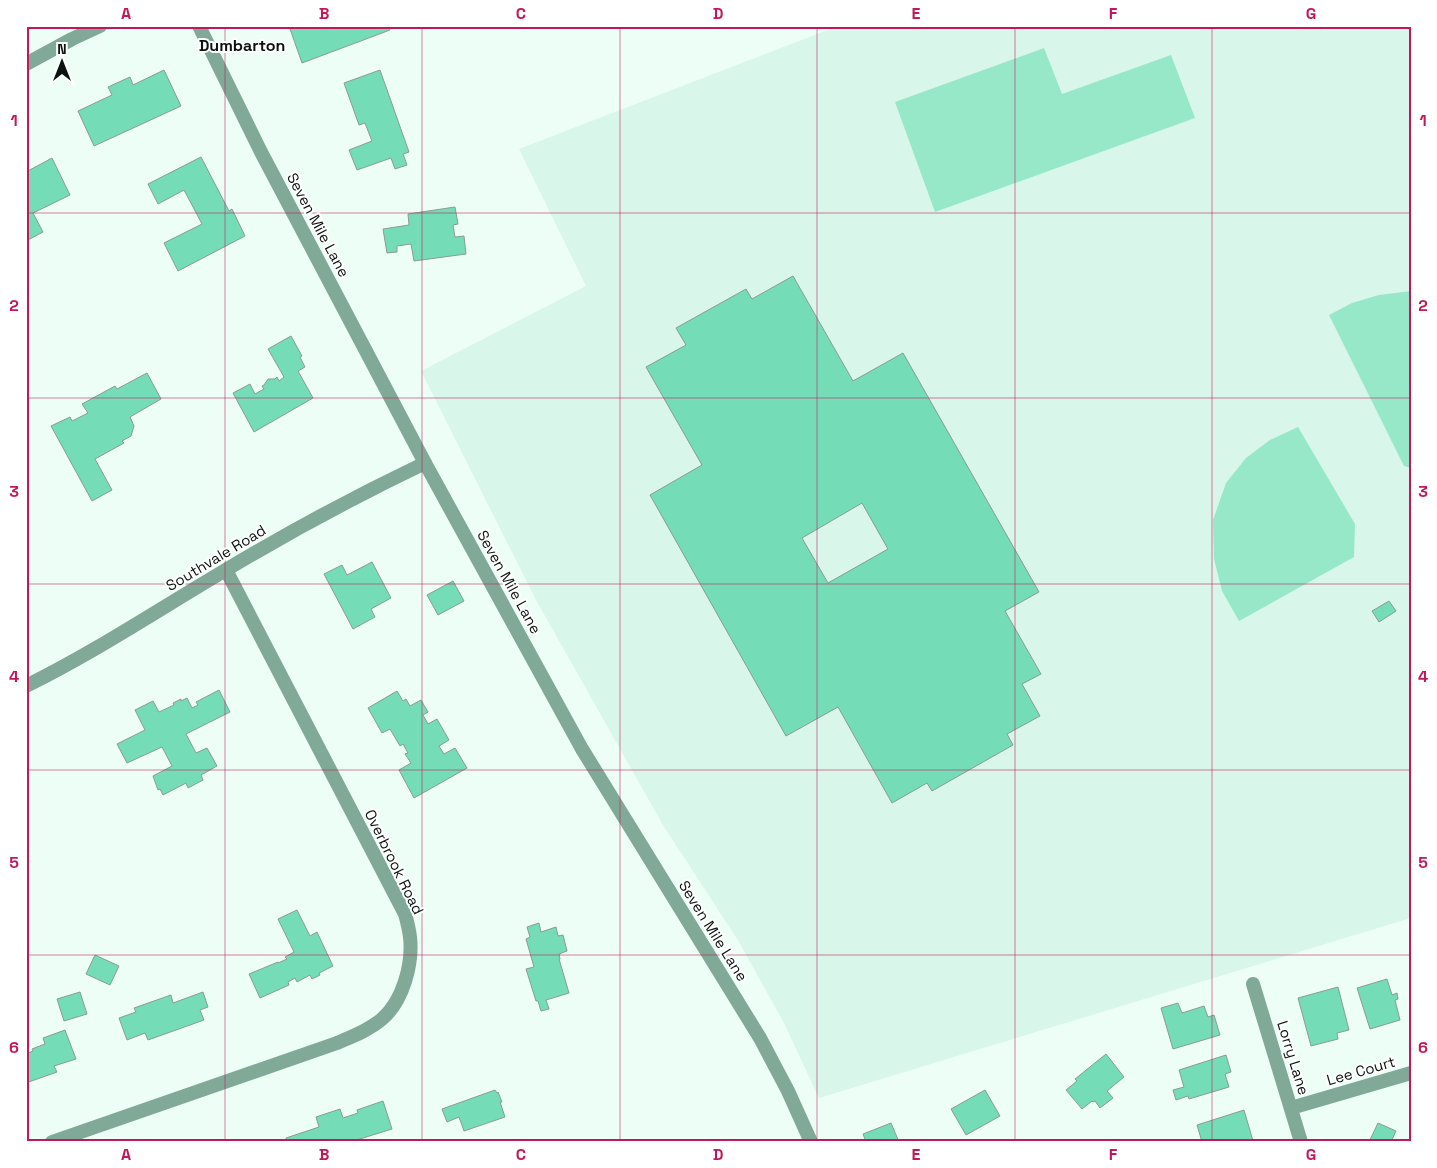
<svg xmlns="http://www.w3.org/2000/svg" width="1437" height="1168" viewBox="0 0 1437 1168" font-family="'Space Grotesk',sans-serif">
<style>
.built{fill:#d8f6e9}
.green{fill:#97e8c9}
.building{fill:#74dcb7;stroke:#899d94;fill-rule:evenodd}
.lines{fill:none;stroke-linecap:round;stroke-linejoin:round}
.minor{stroke:#80a998;stroke-width:14}
.tertiary{stroke:#80a998;stroke-width:14}
.grid{fill:none;stroke:#c2185b;stroke-width:1;stroke-opacity:0.55}
.labels{text-anchor:middle;stroke-width:4;stroke-linejoin:round;paint-order:stroke}
.street-label{font-size:15px;fill:#0b1310;stroke:#fff}
.neighbourhood-label{font-size:16px;font-weight:bold;fill:#0b1310;stroke:#fff}
.neatline{fill:none;stroke:#c2185b;stroke-width:2}
.grid-label{font-size:16px;text-anchor:middle;font-weight:bold;fill:#c2185b}
</style>
<rect width="100%" height="100%" fill="#edfef7"/>
<path class="built" d="M 838,26 L 1411,26 L 1411,918 L 819,1098 L 784,1023 L 739,942 L 663,825 L 536,600 L 421,371 L 586,286 L 519,149 Z"/>
<path class="green" d="M 1044,48 L 1062,94 L 1171,55 L 1195,118 L 935,212 L 895,102 Z
M 1411,291 L 1411,468 L 1404,466 L 1329,315 L 1352,303 L 1379,295 Z
M 1298,427 L 1355,524 L 1354,557 L 1239,621 L 1222,591 L 1214,559 L 1213,520 L 1226,483 L 1246,458 L 1270,440 Z"/>
<path class="building" d="M 289,26 L 388,26 L 390,30 L 302,63 Z
M 164,70 L 181,106 L 94,146 L 78,111 L 112,95 L 108,87 L 130,77 L 133,85 Z
M 380,70 L 409,152 L 403,154 L 407,165 L 395,169 L 391,158 L 357,170 L 349,150 L 372,141 L 365,123 L 359,125 L 344,83 Z
M 201,157 L 229,211 L 232,209 L 245,236 L 178,271 L 164,243 L 202,224 L 184,190 L 158,204 L 148,184 Z
M 52,158 L 70,195 L 33,213 L 43,232 L 26,241 L 26,172 Z
M 455,207 L 458,224 L 453,225 L 455,237 L 464,236 L 466,254 L 414,261 L 411,244 L 397,246 L 397,252 L 387,253 L 383,229 L 409,225 L 408,214 Z
M 793,276 L 853,381 L 903,353 L 1039,592 L 1005,611 L 1041,674 L 1022,684 L 1040,716 L 1007,734 L 1013,745 L 932,791 L 927,783 L 892,803 L 838,707 L 786,736 L 650,495 L 702,465 L 646,367 L 686,345 L 676,328 L 746,289 L 752,299 ZM 862,503 L 888,549 L 828,583 L 802,538 Z
M 291,336 L 302,356 L 300,357 L 305,367 L 298,371 L 313,398 L 254,432 L 233,393 L 250,384 L 255,394 L 264,389 L 262,386 L 264,385 L 268,379 L 275,379 L 277,377 L 279,381 L 284,377 L 268,349 Z
M 147,373 L 161,399 L 130,417 L 134,426 L 131,436 L 122,441 L 124,443 L 95,459 L 112,490 L 92,501 L 51,426 L 70,417 L 72,421 L 88,413 L 82,404 L 115,386 L 117,389 Z
M 372,562 L 391,598 L 371,609 L 375,617 L 353,629 L 324,574 L 342,565 L 347,575 Z
M 453,581 L 464,601 L 438,615 L 427,595 Z
M 1389,601 L 1396,611 L 1379,622 L 1372,611 Z
M 219,690 L 230,712 L 186,734 L 196,753 L 207,748 L 217,766 L 201,775 L 203,780 L 188,788 L 186,783 L 163,795 L 160,789 L 158,790 L 153,776 L 172,766 L 162,747 L 127,763 L 117,744 L 145,730 L 135,710 L 153,701 L 159,712 L 174,705 L 173,703 L 181,699 L 181,701 L 187,698 L 192,708 L 198,705 L 196,702 Z
M 397,691 L 403,701 L 406,699 L 410,706 L 421,700 L 428,712 L 423,715 L 428,724 L 437,719 L 449,740 L 439,746 L 444,754 L 455,748 L 467,768 L 414,798 L 399,770 L 411,763 L 405,754 L 408,753 L 403,744 L 400,746 L 390,729 L 382,733 L 368,708 Z
M 297,910 L 310,936 L 317,932 L 333,966 L 319,973 L 320,975 L 312,979 L 310,975 L 297,982 L 295,978 L 288,982 L 289,985 L 260,998 L 249,974 L 278,962 L 278,963 L 287,959 L 285,957 L 294,952 L 278,919 Z
M 539,923 L 541,932 L 556,927 L 558,936 L 563,935 L 567,951 L 559,954 L 560,959 L 559,959 L 569,993 L 546,1000 L 549,1009 L 541,1011 L 538,1001 L 536,1001 L 526,969 L 534,967 L 526,939 L 530,937 L 527,927 Z
M 95,955 L 119,966 L 110,985 L 86,974 Z
M 1387,979 L 1392,995 L 1397,993 L 1398,999 L 1395,1000 L 1400,1020 L 1370,1029 L 1357,988 Z
M 1338,987 L 1349,1030 L 1337,1033 L 1338,1039 L 1311,1046 L 1298,998 Z
M 80,992 L 87,1014 L 64,1021 L 57,999 Z
M 203,992 L 208,1007 L 200,1010 L 204,1020 L 148,1040 L 145,1033 L 127,1040 L 119,1018 L 136,1012 L 134,1008 L 171,995 L 173,1003 Z
M 1178,1003 L 1182,1013 L 1204,1006 L 1208,1017 L 1214,1015 L 1220,1035 L 1173,1049 L 1161,1008 Z
M 65,1030 L 76,1059 L 54,1066 L 57,1072 L 26,1083 L 26,1054 L 33,1051 L 32,1049 L 45,1044 L 43,1038 Z
M 1106,1054 L 1124,1077 L 1107,1091 L 1113,1098 L 1100,1108 L 1095,1101 L 1093,1102 L 1092,1101 L 1082,1109 L 1066,1090 L 1077,1081 L 1075,1079 Z
M 1226,1055 L 1231,1072 L 1225,1074 L 1229,1087 L 1189,1099 L 1188,1096 L 1176,1100 L 1173,1090 L 1184,1087 L 1179,1070 Z
M 495,1090 L 497,1093 L 498,1092 L 502,1102 L 500,1102 L 505,1117 L 464,1131 L 459,1117 L 447,1122 L 442,1109 Z
M 985,1090 L 1000,1116 L 966,1135 L 951,1109 Z
M 383,1101 L 392,1129 L 350,1142 L 287,1142 L 286,1138 L 319,1127 L 316,1117 L 340,1109 L 343,1118 L 358,1113 L 357,1110 Z
M 1244,1110 L 1253,1141 L 1250,1142 L 1202,1142 L 1197,1125 Z
M 891,1123 L 899,1142 L 866,1142 L 863,1134 Z
M 1378,1123 L 1396,1131 L 1391,1142 L 1369,1142 Z"/>
<g class="lines">
<path class="minor" d="M 26,64 L 72,39 L 100,26
M 26,686 C 95,652 158,610 224,571 C 289,532 356,496 425,463
M 1253,984 L 1301,1142
M 1291,1108 L 1411,1073
M 52,1142 L 337,1043 C 353,1036 369,1030 382,1019 C 403,1001 413,964 410,937 C 409,929 407,921 405,914 L 226,570"/>
<path class="tertiary" d="M 199,26 L 261,152 L 425,463 L 582,749 L 760,1038 L 788,1091 L 811,1142"/>
</g>
<path class="grid" d="M 225,26 L 225,1142M 422,26 L 422,1142M 620,26 L 620,1142M 817,26 L 817,1142M 1015,26 L 1015,1142M 1212,26 L 1212,1142M 26,213 L 1411,213M 26,398 L 1411,398M 26,584 L 1411,584M 26,770 L 1411,770M 26,955 L 1411,955"/>
<g class="labels">
<g class="street-label">
<text transform="translate(318 225) rotate(62)" y="5">Seven Mile Lane</text>
<text transform="translate(216 558) rotate(-31)" y="5">Southvale Road</text>
<text transform="translate(509 582) rotate(61)" y="5">Seven Mile Lane</text>
<text transform="translate(394 862) rotate(64)" y="5">Overbrook Road</text>
<text transform="translate(713 931) rotate(58)" y="5">Seven Mile Lane</text>
<text transform="translate(1293 1058) rotate(73)" y="5">Lorry Lane</text>
<text transform="translate(1361 1071) rotate(-16)" y="5">Lee Court</text>
</g>
<g class="neighbourhood-label">
<text x="242" y="51">Dumbarton</text>
</g>
</g>
<rect width="1437" height="1168" fill="none" stroke="#ffffff" stroke-width="55"/>
<g transform="translate(62 62)" stroke="#ffffff" stroke-width="4" paint-order="stroke">
<path d="M0-4L9 19L0 12L-9 19Z" fill="#0b1310"/>
<text y="-8" font-size="14" font-weight="bold" text-anchor="middle" fill="#0b1310">N</text>
</g>
<rect x="28" y="28" width="1382" height="1112" class="neatline"/>
<g class="grid-label">
<text x="126" y="19">A</text>
<text x="324" y="19">B</text>
<text x="521" y="19">C</text>
<text x="718" y="19">D</text>
<text x="916" y="19">E</text>
<text x="1113" y="19">F</text>
<text x="1311" y="19">G</text>
<text x="14" y="126">1</text>
<text x="1423" y="126">1</text>
<text x="14" y="311">2</text>
<text x="1423" y="311">2</text>
<text x="14" y="497">3</text>
<text x="1423" y="497">3</text>
<text x="14" y="682">4</text>
<text x="1423" y="682">4</text>
<text x="14" y="868">5</text>
<text x="1423" y="868">5</text>
<text x="14" y="1053">6</text>
<text x="1423" y="1053">6</text>
<text x="126" y="1160">A</text>
<text x="324" y="1160">B</text>
<text x="521" y="1160">C</text>
<text x="718" y="1160">D</text>
<text x="916" y="1160">E</text>
<text x="1113" y="1160">F</text>
<text x="1311" y="1160">G</text>
</g>
</svg>
